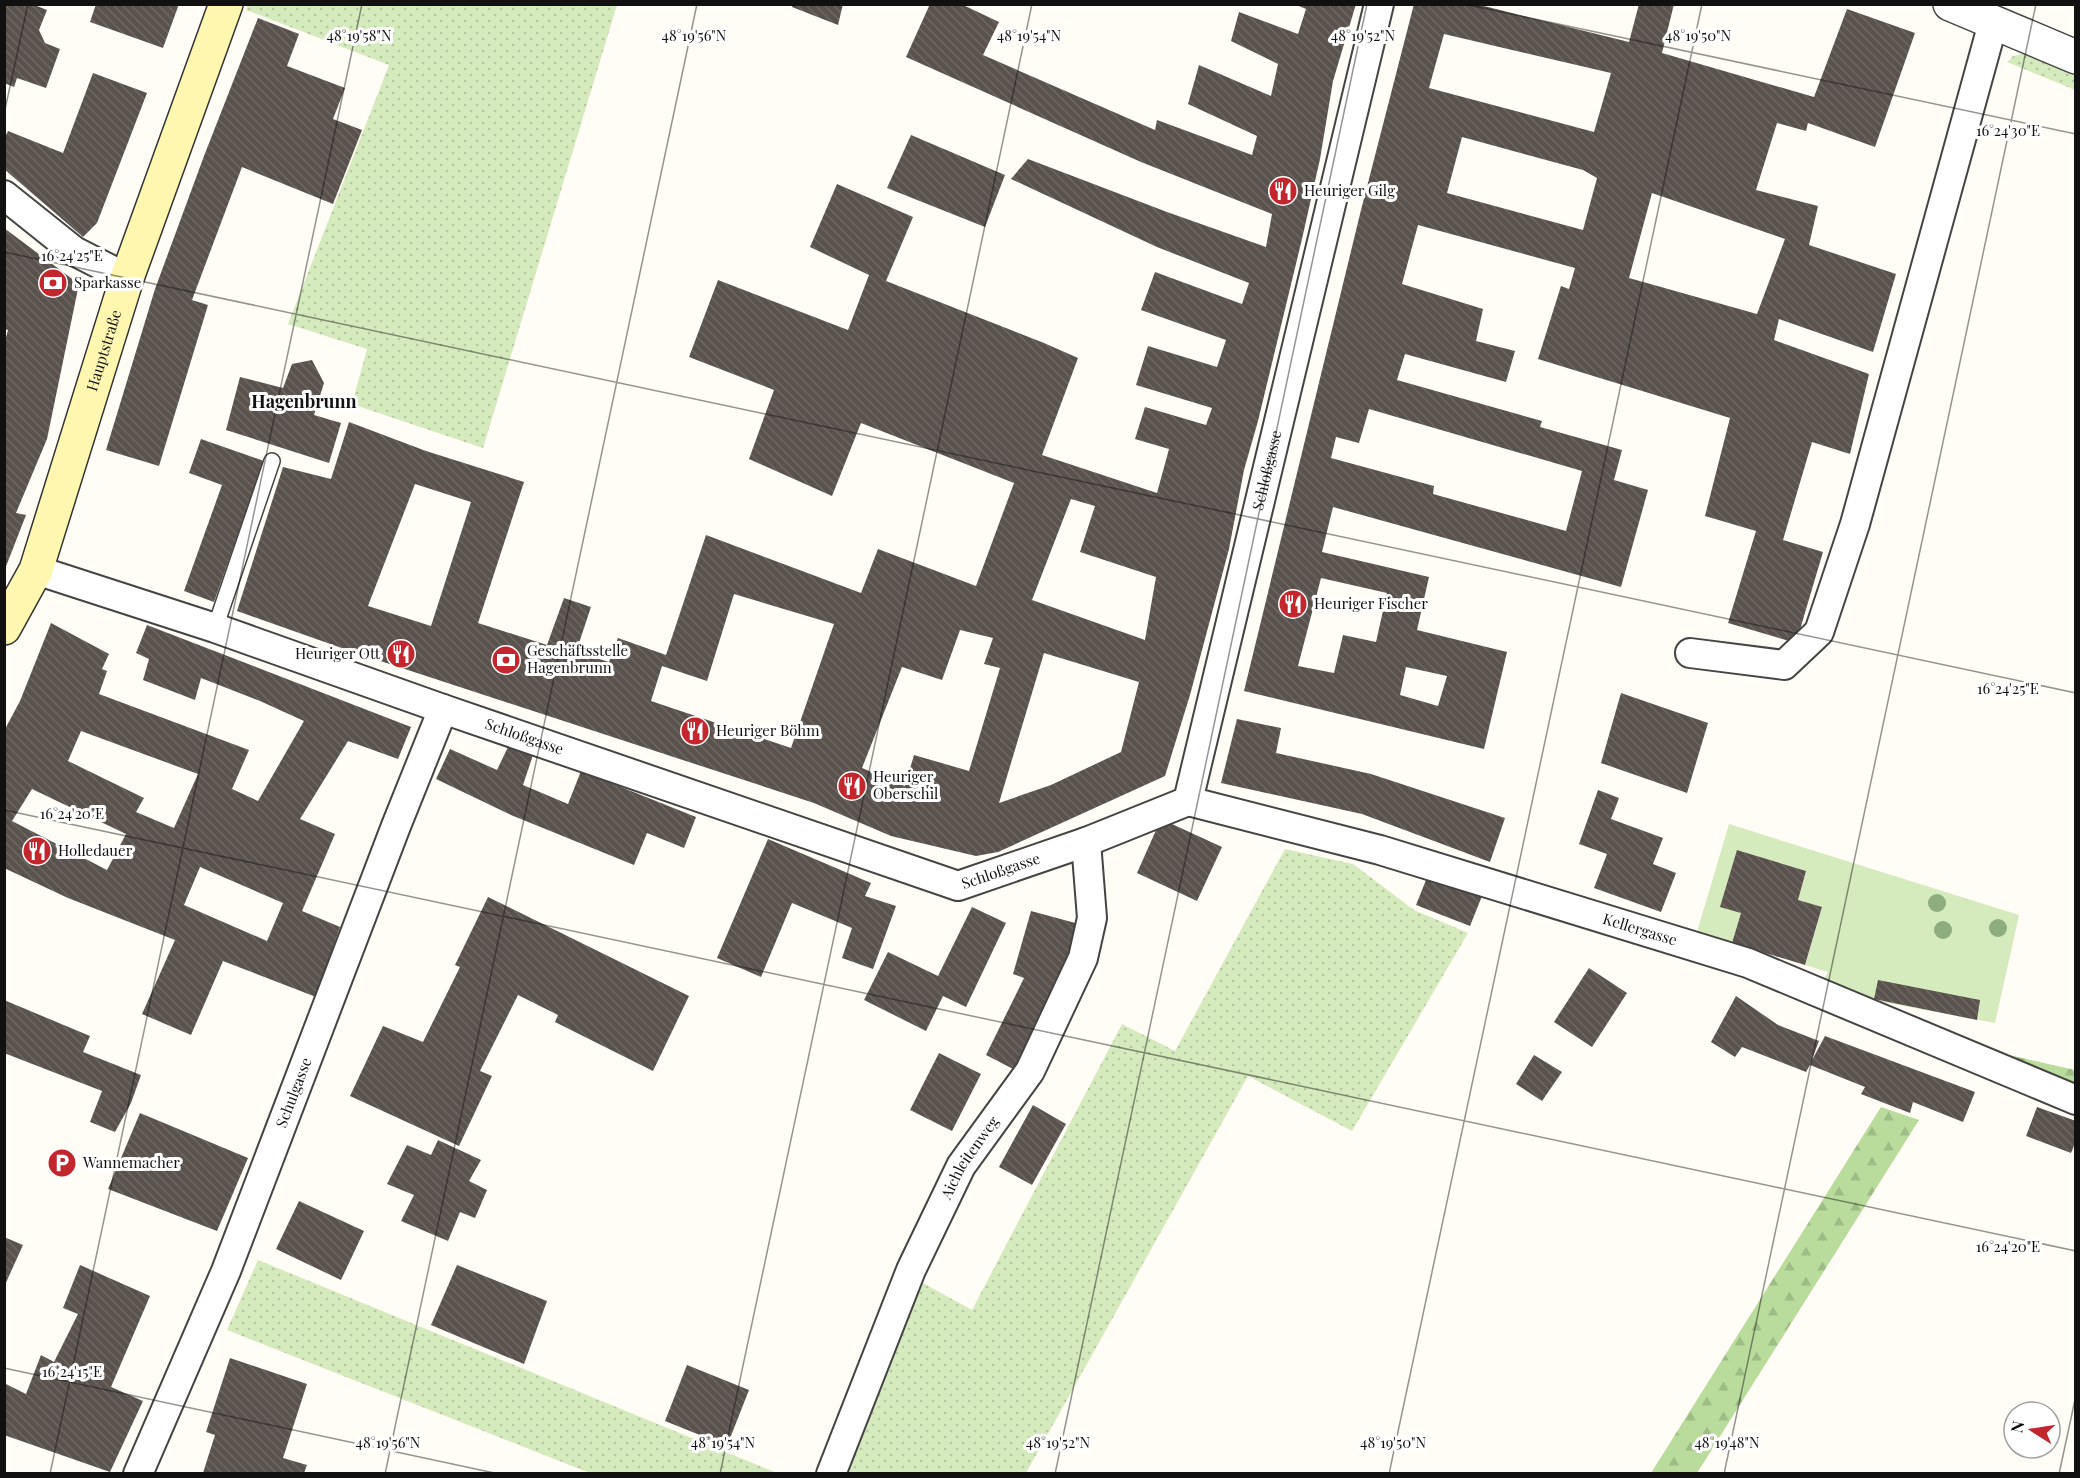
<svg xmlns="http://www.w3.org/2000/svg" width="2080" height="1478" viewBox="0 0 2080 1478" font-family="'Playfair Display',serif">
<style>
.grass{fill:url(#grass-dots)}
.forest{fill:url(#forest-firs)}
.park{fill:#d5ebbd}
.building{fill:url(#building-back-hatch);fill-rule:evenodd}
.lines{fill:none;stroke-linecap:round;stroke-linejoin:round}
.service-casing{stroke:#444;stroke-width:18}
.minor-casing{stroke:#444;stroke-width:32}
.tertiary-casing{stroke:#444;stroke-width:36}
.secondary-casing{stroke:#333;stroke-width:36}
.service{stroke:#fff;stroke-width:15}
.minor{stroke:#fff;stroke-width:28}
.tertiary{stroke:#fff;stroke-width:33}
.secondary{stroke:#fff6b0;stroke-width:33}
.tree{fill:#8dad7f}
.ticks{fill:none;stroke:#111;stroke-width:1.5;stroke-opacity:0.45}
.labels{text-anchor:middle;stroke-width:6;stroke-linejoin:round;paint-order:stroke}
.poi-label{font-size:15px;fill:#111;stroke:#fff;text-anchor:start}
.street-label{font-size:15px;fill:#111;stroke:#fff}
.quarter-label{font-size:18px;font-weight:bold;fill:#111;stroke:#fff}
.ticks-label{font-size:15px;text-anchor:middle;fill:#111;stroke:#fff;stroke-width:6;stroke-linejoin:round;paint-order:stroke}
</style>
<defs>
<pattern id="grass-dots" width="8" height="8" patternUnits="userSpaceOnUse" patternTransform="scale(1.5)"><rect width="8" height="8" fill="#d5ebbd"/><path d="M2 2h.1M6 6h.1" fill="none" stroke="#b6c8a1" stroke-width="1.8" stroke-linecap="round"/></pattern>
<pattern id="forest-firs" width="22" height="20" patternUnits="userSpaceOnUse" patternTransform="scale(1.5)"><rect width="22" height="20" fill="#b9dc9c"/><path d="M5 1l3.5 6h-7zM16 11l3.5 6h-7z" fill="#9ebc85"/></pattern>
<pattern id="building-back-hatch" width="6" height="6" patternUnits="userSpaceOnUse" patternTransform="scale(1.5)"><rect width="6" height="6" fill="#5a524d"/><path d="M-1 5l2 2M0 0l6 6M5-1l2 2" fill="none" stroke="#6d6662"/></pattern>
</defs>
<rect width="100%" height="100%" fill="#fffdf5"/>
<path class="grass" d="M 248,4 L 617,5 L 483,448 L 352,404 L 367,349 L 288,324 L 389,65 L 246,10 Z
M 2025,53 L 2075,73 L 2075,90 L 2007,62 L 2013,56 Z
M 1285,849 L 1353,864 L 1414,910 L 1468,933 L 1352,1131 L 1248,1076 L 1026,1473 L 840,1474 L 919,1281 L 972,1310 L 1122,1024 L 1175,1051 Z
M 258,1260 L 777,1473 L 590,1473 L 227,1330 Z"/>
<path class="forest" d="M 1987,1050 L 2075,1070 L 2075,1086 Z
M 1881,1107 L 1919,1120 L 1697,1473 L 1651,1473 Z"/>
<path class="park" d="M 1729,824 L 2019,915 L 1995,1023 L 1850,996 L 1820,986 L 1828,972 L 1805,965 L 1822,908 L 1798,900 L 1806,871 L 1738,850 L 1741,913 L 1732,943 L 1694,942 Z"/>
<path class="building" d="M 4,4 L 32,4 L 47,10 L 39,30 L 45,43 L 60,49 L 46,88 L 17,78 L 14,87 L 4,83 Z
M 96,4 L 179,4 L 163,48 L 90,22 Z
M 793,4 L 843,4 L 838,25 L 792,7 Z
M 930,4 L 961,4 L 999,22 L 983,55 L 1155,130 L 1157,120 L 1252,155 L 1257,136 L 1188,104 L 1199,65 L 1271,96 L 1278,64 L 1231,41 L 1239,12 L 1298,34 L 1306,9 L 1294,4 L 1356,4 L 1333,81 L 1320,159 L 1302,239 L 1258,421 L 1244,470 L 1229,549 L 1190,695 L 1165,776 L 998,852 L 976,856 L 891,836 L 814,803 L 353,652 L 237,611 L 283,467 L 331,479 L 349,422 L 426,451 L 524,482 L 478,623 L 547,645 L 564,598 L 591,607 L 576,652 L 609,662 L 618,638 L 666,655 L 706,535 L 861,593 L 878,549 L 976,586 L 1014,483 L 861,423 L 832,496 L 749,459 L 774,390 L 689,357 L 718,280 L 848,330 L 869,275 L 810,247 L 837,184 L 913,217 L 886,281 L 1044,343 L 1078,358 L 1042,455 L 1157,493 L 1169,449 L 1135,439 L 1145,407 L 1206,425 L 1212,408 L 1136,385 L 1148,346 L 1217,367 L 1226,340 L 1141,310 L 1155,272 L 1242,304 L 1249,283 L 1157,247 L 1011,179 L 1028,159 L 1167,212 L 1266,247 L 1272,214 L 1141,162 L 906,57 ZM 415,484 L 471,502 L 431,626 L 368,606 ZM 1071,499 L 1095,506 L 1080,552 L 1156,577 L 1145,640 L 1032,600 ZM 734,594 L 834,624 L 791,748 L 651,701 L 662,666 L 707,681 ZM 960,630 L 993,638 L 984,664 L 1000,668 L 969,771 L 914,755 L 905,786 L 862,768 L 902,667 L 942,680 ZM 1044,653 L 1139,682 L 1121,752 L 1051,785 L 999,803 Z
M 1414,4 L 1476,4 L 1629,42 L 1639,4 L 1674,4 L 1662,53 L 1814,97 L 1847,9 L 1915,33 L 1875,147 L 1808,123 L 1806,131 L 1777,123 L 1756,190 L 1818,206 L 1809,245 L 1896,274 L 1873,352 L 1779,319 L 1774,340 L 1869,374 L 1850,454 L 1812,442 L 1783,540 L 1823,552 L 1796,643 L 1728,623 L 1756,531 L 1705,516 L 1730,418 L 1538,359 L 1561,286 L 1569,289 L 1575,268 L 1418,225 L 1402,284 L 1483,309 L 1476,341 L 1515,351 L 1506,382 L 1405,354 L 1397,380 L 1542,421 L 1540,427 L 1622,450 L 1614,480 L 1648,490 L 1621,587 L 1333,507 L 1322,552 L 1429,577 L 1417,630 L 1507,652 L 1484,749 L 1244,691 L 1361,210 ZM 1444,34 L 1611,73 L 1594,132 L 1429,88 ZM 1462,137 L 1583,170 L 1597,178 L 1583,230 L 1447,193 ZM 1652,193 L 1785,239 L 1757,314 L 1629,278 ZM 1369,409 L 1582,471 L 1566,531 L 1433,494 L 1434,486 L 1331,458 L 1336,437 L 1359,443 ZM 1321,578 L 1387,593 L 1376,642 L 1343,635 L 1334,673 L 1298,666 ZM 1406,667 L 1447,676 L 1438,706 L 1400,695 Z
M 258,18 L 299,34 L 287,66 L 345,88 L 333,119 L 362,130 L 333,204 L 242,167 L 192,300 L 208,305 L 159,466 L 106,450 L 155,289 L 204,156 Z
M 93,73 L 147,93 L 97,223 L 83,237 L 4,169 L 4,139 L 8,131 L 63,153 Z
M 911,135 L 1005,175 L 985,227 L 887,188 Z
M 4,228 L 79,284 L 47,439 L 16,513 L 26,515 L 5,569 L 4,345 L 8,330 L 4,329 Z
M 312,360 L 324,383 L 314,415 L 341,423 L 329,463 L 226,430 L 240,377 L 283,388 L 292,364 Z
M 201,439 L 264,461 L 214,602 L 184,591 L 222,485 L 189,473 Z
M 51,623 L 109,654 L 102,669 L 107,671 L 99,694 L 249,750 L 232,789 L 258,801 L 304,721 L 260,701 L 201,678 L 195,700 L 143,680 L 149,659 L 136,653 L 147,625 L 411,727 L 398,759 L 348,741 L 300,819 L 335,834 L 302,911 L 340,927 L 316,997 L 223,961 L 191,1035 L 142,1014 L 175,940 L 68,898 L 4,868 L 4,731 L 20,701 ZM 81,731 L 198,774 L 174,828 L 136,812 L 144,798 L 68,761 ZM 32,789 L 126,834 L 107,870 L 12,821 ZM 200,867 L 283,903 L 267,941 L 184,905 Z
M 1621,693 L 1708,723 L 1687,793 L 1601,763 Z
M 1237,719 L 1281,728 L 1276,753 L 1371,774 L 1505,818 L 1490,862 L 1362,814 L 1221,783 Z
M 508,747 L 533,755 L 523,785 L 568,804 L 581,771 L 696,817 L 684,848 L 647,833 L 634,865 L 511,815 L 436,779 L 450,749 L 497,770 Z
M 1598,790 L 1619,798 L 1611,819 L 1663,838 L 1653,864 L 1676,873 L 1661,912 L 1594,888 L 1607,854 L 1579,844 Z
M 1161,819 L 1222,847 L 1197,901 L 1137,873 Z
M 768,839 L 871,883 L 865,896 L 896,906 L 873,969 L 842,958 L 852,928 L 792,903 L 761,977 L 717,958 Z
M 1737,850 L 1806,871 L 1798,900 L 1822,907 L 1805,965 L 1732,943 L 1741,913 L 1720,907 Z
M 1428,875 L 1482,896 L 1470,926 L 1416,905 Z
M 488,897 L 689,996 L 653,1071 L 555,1022 L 558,1015 L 518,995 L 480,1071 L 492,1076 L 459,1146 L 350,1096 L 383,1026 L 423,1042 L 460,967 L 455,965 Z
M 972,907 L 1006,923 L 966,1007 L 943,996 L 926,1031 L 864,1000 L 888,952 L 938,976 Z
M 1031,911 L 1079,924 L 1061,988 L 1019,1072 L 986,1055 L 1024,978 L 1013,974 Z
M 1589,968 L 1627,993 L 1592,1047 L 1554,1022 Z
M 1878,980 L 1980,1000 L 1977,1020 L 1874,999 Z
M 1736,996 L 1778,1025 L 1819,1041 L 1811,1062 L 1825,1036 L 1975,1092 L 1963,1122 L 1913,1102 L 1910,1113 L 1861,1094 L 1865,1087 L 1810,1065 L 1806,1072 L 1742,1047 L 1735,1057 L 1711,1042 Z
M 4,1000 L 90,1036 L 83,1052 L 141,1075 L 131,1103 L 115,1132 L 90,1122 L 102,1091 L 4,1053 Z
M 939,1053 L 981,1074 L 952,1131 L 910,1110 Z
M 1534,1055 L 1562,1072 L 1542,1101 L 1516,1084 Z
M 1033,1105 L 1066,1124 L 1032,1185 L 999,1167 Z
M 2037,1107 L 2076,1121 L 2076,1141 L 2071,1153 L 2026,1136 Z
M 140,1113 L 248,1158 L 217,1231 L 108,1189 Z
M 438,1140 L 481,1160 L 469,1181 L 487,1190 L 475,1218 L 460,1212 L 448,1241 L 401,1221 L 414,1195 L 387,1184 L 407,1145 L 431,1155 Z
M 299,1201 L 364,1231 L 341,1280 L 276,1249 Z
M 4,1237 L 23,1245 L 4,1287 Z
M 80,1265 L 150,1296 L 111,1387 L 143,1401 L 110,1472 L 4,1435 L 4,1383 L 26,1394 L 41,1355 L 54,1362 L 78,1314 L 63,1308 Z
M 457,1265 L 547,1301 L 524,1364 L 431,1325 Z
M 230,1358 L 307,1384 L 283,1458 L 307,1465 L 304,1473 L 203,1473 L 215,1435 L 206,1432 Z
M 687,1365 L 749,1390 L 727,1446 L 665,1421 Z"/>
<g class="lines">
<g class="service-casing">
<path id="service" d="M 215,628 L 272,461"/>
</g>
<g class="minor-casing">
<g id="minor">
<path d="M 4,195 L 74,251 L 127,278"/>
<path id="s1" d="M 36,570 L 215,628 L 443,709 L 958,886 L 1086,842 L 1188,801"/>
<path d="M 1690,653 L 1784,665 L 1819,632 L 1855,524 L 1993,23"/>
<path id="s2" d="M 1188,801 L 1380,850 L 1748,963 L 2076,1100"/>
<path id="s3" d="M 1188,801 L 1379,4"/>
<path id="s4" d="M 138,1474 L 226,1271 L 396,826 L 443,709"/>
<path id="s5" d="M 831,1474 L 911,1270 L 961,1166 L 1030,1071 L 1083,958 L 1092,918 L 1086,842"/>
</g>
</g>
<g class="tertiary-casing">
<path id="tertiary" d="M 1950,4 L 2076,57"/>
</g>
<g class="secondary-casing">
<g id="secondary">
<path id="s6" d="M 4,628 L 36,570 L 127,278 L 226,4"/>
</g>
</g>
<use href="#service" class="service"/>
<use href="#minor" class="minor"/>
<use href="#tertiary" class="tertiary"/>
<use href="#secondary" class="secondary"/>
</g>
<g class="tree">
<circle cx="1937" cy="903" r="9"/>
<circle cx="1998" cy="928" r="9"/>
<circle cx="1943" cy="930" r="9"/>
</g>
<path class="ticks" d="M 1464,4 L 2076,134M 4,114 L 28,4M 4,252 L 2076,693M 4,810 L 2076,1251M 4,1368 L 499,1474M 50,1474 L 362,4M 385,1474 L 697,4M 720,1474 L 1032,4M 1055,1474 L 1367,4M 1389,1474 L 1702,4M 1724,1474 L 2036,4M 2059,1474 L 2076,1395"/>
<defs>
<g id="restaurant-disc" transform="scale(1.5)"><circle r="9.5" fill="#c4262e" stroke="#fff"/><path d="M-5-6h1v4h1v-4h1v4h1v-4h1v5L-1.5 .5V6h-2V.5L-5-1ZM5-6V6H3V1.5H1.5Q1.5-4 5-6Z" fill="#fff"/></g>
<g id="bank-disc" transform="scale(1.5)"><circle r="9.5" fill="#c4262e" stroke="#fff"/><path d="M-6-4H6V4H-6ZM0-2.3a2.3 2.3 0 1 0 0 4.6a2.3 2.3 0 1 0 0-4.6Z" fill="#fff"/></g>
<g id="parking-disc" transform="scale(1.5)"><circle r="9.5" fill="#c4262e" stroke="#fff"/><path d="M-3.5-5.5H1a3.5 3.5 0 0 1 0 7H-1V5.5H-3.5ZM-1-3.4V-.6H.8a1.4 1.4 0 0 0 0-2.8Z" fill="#fff"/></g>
</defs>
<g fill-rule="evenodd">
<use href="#restaurant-disc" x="1283" y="191"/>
<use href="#bank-disc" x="53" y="283"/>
<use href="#restaurant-disc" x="1293" y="604"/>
<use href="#restaurant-disc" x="401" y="654"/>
<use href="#bank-disc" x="506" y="660"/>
<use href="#restaurant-disc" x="695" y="731"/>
<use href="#restaurant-disc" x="852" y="786"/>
<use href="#restaurant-disc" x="37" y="851"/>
<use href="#parking-disc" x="62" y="1163"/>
</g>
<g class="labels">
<g class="poi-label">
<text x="1304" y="196">Heuriger Gilg</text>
<text x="74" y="288">Sparkasse</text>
<text x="1314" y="609">Heuriger Fischer</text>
<text x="527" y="656">Geschäftsstelle<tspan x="527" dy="17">Hagenbrunn</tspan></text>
<text x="380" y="659" text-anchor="end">Heuriger Ott</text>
<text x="716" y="736">Heuriger Böhm</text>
<text x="873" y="782">Heuriger<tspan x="873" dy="17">Oberschil</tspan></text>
<text x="58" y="856">Holledauer</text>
<text x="83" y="1168">Wannemacher</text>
</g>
<g class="street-label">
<text dy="5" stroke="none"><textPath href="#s6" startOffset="296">Hauptstraße</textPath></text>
<text dy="5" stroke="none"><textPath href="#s3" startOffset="340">Schloßgasse</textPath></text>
<text dy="5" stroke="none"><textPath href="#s1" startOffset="516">Schloßgasse</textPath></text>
<text dy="5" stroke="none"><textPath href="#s1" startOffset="1020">Schloßgasse</textPath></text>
<text dy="5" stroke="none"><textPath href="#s2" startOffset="470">Kellergasse</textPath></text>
<text dy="5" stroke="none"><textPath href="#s4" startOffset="412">Schulgasse</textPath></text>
<text dy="5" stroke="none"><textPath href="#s5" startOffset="346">Aichleitenweg</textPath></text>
</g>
<g class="quarter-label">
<text x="304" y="408">Hagenbrunn</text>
</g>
</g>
<g class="ticks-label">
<text x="359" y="41">48°19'58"N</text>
<text x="694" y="41">48°19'56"N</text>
<text x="1029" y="41">48°19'54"N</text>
<text x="1363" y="41">48°19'52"N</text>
<text x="1698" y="41">48°19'50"N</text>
<text x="2008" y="136">16°24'30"E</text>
<text x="72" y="261">16°24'25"E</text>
<text x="2008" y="694">16°24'25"E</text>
<text x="72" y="819">16°24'20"E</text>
<text x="2008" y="1252">16°24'20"E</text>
<text x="72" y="1377">16°24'15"E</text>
<text x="388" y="1448">48°19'56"N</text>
<text x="723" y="1448">48°19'54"N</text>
<text x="1058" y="1448">48°19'52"N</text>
<text x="1393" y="1448">48°19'50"N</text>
<text x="1727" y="1448">48°19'48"N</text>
</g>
<rect width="2080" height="1478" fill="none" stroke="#111111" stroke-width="12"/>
<g transform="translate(2032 1430) rotate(282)"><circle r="28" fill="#ffffff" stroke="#a0a0a0" stroke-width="1.5"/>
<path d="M0-4.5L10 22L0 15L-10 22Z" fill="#c4262e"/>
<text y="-9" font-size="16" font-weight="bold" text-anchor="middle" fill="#111111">N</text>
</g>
</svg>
